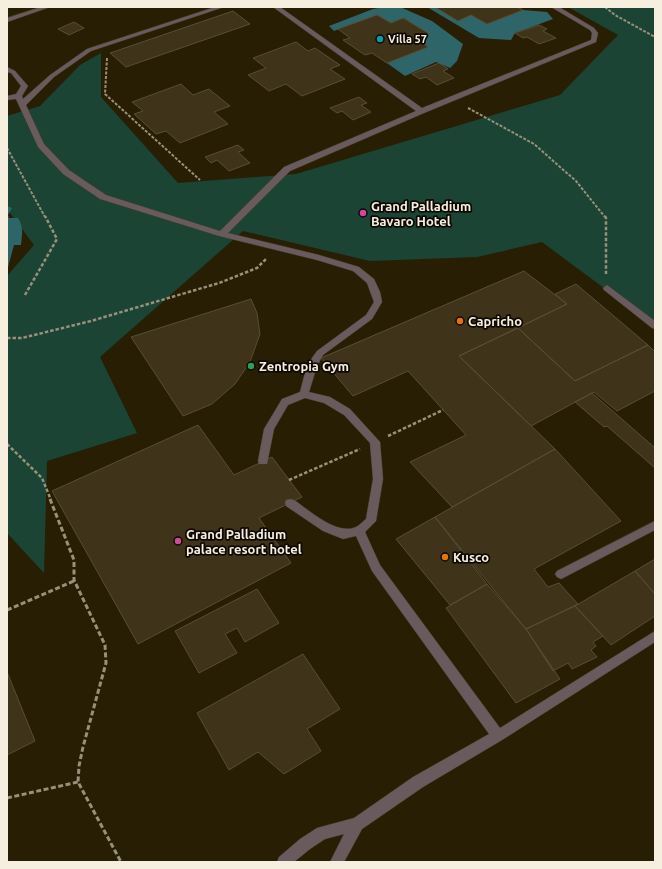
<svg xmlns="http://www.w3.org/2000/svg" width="662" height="869" viewBox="0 0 662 869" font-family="Ubuntu,sans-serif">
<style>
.green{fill:#1b4434}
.water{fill:#2e6569}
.building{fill:#3f341a;stroke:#594e33}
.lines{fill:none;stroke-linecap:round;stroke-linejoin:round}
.service-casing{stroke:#453b23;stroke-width:1}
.tertiary-casing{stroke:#453b23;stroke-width:1}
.path-far2{stroke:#99907c;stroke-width:2;stroke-dasharray:3 1.5;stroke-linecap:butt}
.path-far1{stroke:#99907c;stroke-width:2.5;stroke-dasharray:3.5 2;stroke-linecap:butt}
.path{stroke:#99907c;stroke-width:3;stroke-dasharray:5 2.5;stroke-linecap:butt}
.service{fill:#685a5d;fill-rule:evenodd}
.tertiary{fill:#685a5d;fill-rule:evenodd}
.culture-dot{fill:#0f9aa8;stroke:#0d0902;stroke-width:1.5}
.hotel-dot{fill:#d1479c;stroke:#0d0902;stroke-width:1.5}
.food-dot{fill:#e8710a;stroke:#0d0902;stroke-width:1.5}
.leisure-dot{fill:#2e9e5b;stroke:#0d0902;stroke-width:1.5}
.labels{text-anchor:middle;stroke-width:3.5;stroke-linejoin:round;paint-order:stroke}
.far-poi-label{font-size:11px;font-weight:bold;fill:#f6efe0;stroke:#0d0902;text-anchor:start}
.poi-label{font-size:13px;font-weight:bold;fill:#f6efe0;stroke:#0d0902;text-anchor:start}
</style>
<rect width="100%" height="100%" fill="#281e04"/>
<path class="green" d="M 568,7 L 655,7 L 655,326 L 542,242 L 477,257 L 370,261 L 243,231 L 100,357 L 137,433 L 47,461 L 44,573 L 7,533 L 7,276 L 34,245 L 7,209 L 7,116 L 40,106 L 80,65 L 101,53 L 101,97 L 178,183 L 296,174 L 560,95 L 618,35 Z"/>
<path class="water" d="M 385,7 L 400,7 L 432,21 L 463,44 L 457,61 L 450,68 L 436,62 L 405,76 L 387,63 L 428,47 L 414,38 L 427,33 L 404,18 L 391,23 L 377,15 L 334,31 L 329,26 L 373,9 Z
M 427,7 L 435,7 L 458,21 L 471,15 L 487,24 L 523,10 L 547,12 L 553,19 L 515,33 L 511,40 L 479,38 Z
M 7,206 L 12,208 L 8,215 L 9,218 L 18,218 C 24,227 22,235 21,245 L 14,245 L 7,271 Z"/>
<path class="building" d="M 435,7 L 517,7 L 523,10 L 487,24 L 471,15 L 458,21 Z
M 233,11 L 250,24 L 126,67 L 110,53 Z
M 377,15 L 391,23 L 403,18 L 428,33 L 414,38 L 428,47 L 387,63 L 372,53 L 365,55 L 343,40 L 350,38 L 338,29 Z
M 74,22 L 84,28 L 69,35 L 58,29 Z
M 539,25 L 547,29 L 543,31 L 556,38 L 539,44 L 527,37 L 523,38 L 515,33 Z
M 296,42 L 308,51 L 315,48 L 340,65 L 330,69 L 345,79 L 302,96 L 286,84 L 269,91 L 248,75 L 266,68 L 253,58 Z
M 439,63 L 448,69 L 443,71 L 454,78 L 437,85 L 426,77 L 420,79 L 412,74 Z
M 181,84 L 193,95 L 209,89 L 230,106 L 214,112 L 228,124 L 180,143 L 166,131 L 156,134 L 134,114 L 143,111 L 132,102 Z
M 359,97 L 367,103 L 361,105 L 371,112 L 353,120 L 342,111 L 337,113 L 330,108 Z
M 238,145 L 244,150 L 238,152 L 250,163 L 229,171 L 217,160 L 211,163 L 205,157 Z
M 524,271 L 567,304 L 459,356 L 555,449 L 452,507 L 410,462 L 466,435 L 408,371 L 353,396 L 321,358 Z
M 576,284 L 648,345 L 575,381 L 518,328 L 567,304 L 555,294 Z
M 251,299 L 257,313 L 260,334 L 250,362 L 235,384 L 212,404 L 183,416 L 131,337 Z
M 518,328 L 575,381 L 648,345 L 655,352 L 655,391 L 617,411 L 594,392 L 531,426 L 459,356 Z
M 592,393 L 655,448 L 655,468 L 607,426 L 604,427 L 575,402 Z
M 198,425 L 234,475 L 272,457 L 302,497 L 259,518 L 291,563 L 138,644 L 52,491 Z
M 555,449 L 621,521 L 534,569 L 548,587 L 559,583 L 578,604 L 526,629 L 435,517 Z
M 435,517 L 487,584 L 450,605 L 396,539 Z
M 655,559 L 655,594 L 635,571 Z
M 635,571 L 655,594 L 655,616 L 611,645 L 575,606 Z
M 487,584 L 526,629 L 560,679 L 516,703 L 446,608 Z
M 257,589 L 279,623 L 245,642 L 237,628 L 225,634 L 237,653 L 199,673 L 175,631 Z
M 575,606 L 603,636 L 593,642 L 596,646 L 591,650 L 597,657 L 572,669 L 568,663 L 553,671 L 526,629 Z
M 303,654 L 340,709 L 307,729 L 321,751 L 284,774 L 258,752 L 229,770 L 197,713 Z
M 7,672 L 35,741 L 7,755 Z"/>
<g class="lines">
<g class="service-casing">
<path id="service" d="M 215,7 L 224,7 L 91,51 L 54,77 L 26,105 L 44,144 L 69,170 L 106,195 L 220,231 L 284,167 L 416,111 L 273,7 L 280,7 L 422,108 L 591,40 L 592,33 L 590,30 L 551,7 L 559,7 L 594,28 L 598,33 L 596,42 L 424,113 L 290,171 L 228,233 L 319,255 L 359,267 L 374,279 L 380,292 L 382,302 L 372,319 L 323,355 L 317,366 L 309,392 L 330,397 L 350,409 L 380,442 L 383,479 L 376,521 L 365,532 L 380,565 L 500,728 L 655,631 L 655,642 L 502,740 L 423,787 L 362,829 L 344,862 L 330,862 L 344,834 L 325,839 L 310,849 L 294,862 L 277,862 L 279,857 L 300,839 L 317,828 L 354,818 L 413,777 L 489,734 L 372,571 L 356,536 L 343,539 L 323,531 L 286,506 L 285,503 L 286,500 L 290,499 L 294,500 C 309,510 337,536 356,527 C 360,525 363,521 366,519 L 373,479 L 370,443 L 344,415 L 324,403 L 305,398 L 288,405 L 274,429 L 267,464 L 259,464 L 258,461 L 264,429 L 282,399 L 300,392 L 307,365 L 317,351 L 366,315 L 374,302 L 367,283 L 353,271 L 317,260 L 219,236 L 100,199 L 63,174 L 38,147 L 16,99 L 7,100 L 7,96 L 16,94 L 21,86 L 11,73 L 7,72 L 7,67 L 15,71 L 28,86 L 22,96 L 23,99 L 50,75 L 87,49 Z
M 607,285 L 655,321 L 655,329 L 652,328 L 604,290 L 603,288 Z
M 655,521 L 655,530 L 565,577 L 561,579 L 557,577 L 555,574 L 557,571 Z"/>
</g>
<g class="tertiary-casing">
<path id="tertiary" d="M 41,7 L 50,7 L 7,22 L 7,18 Z"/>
</g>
<path class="path-far2" d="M 605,7 L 615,15 L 655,37
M 107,58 L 105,94 L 200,180
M 468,108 L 534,144 L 576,181 L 605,217
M 7,148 L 45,217"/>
<path class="path-far1" d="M 605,216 L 606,218 L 606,274
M 25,295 L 57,239 L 45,216
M 7,338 L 22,338 L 91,321 L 219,283 L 257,268 L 266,259
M 388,436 L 443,410
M 7,444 L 42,478 L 51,500
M 289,480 L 360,449"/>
<path class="path" d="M 50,499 L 74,560 L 74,580 L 105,645 L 106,663 L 83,747 L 79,766 L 78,782 L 121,862
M 7,610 L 74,581
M 7,798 L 78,782"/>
<use href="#service" class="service"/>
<use href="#tertiary" class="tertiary"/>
</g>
<circle class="culture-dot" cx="380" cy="39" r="4"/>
<g class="hotel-dot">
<circle cx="363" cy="213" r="4"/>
<circle cx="178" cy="541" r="4"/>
</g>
<g class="food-dot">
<circle cx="460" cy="321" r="4"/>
<circle cx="445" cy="557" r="4"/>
</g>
<circle class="leisure-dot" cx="251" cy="366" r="4"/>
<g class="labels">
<g class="far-poi-label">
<text x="388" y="43">Villa 57</text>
</g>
<g class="poi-label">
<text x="371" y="211">Grand Palladium<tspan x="371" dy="15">Bavaro Hotel</tspan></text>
<text x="468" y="326">Capricho</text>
<text x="259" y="371">Zentropia Gym</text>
<text x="186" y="539">Grand Palladium<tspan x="186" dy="15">palace resort hotel</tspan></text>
<text x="453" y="562">Kusco</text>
</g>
</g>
<rect width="662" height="869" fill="none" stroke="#f6efe0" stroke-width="16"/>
</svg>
